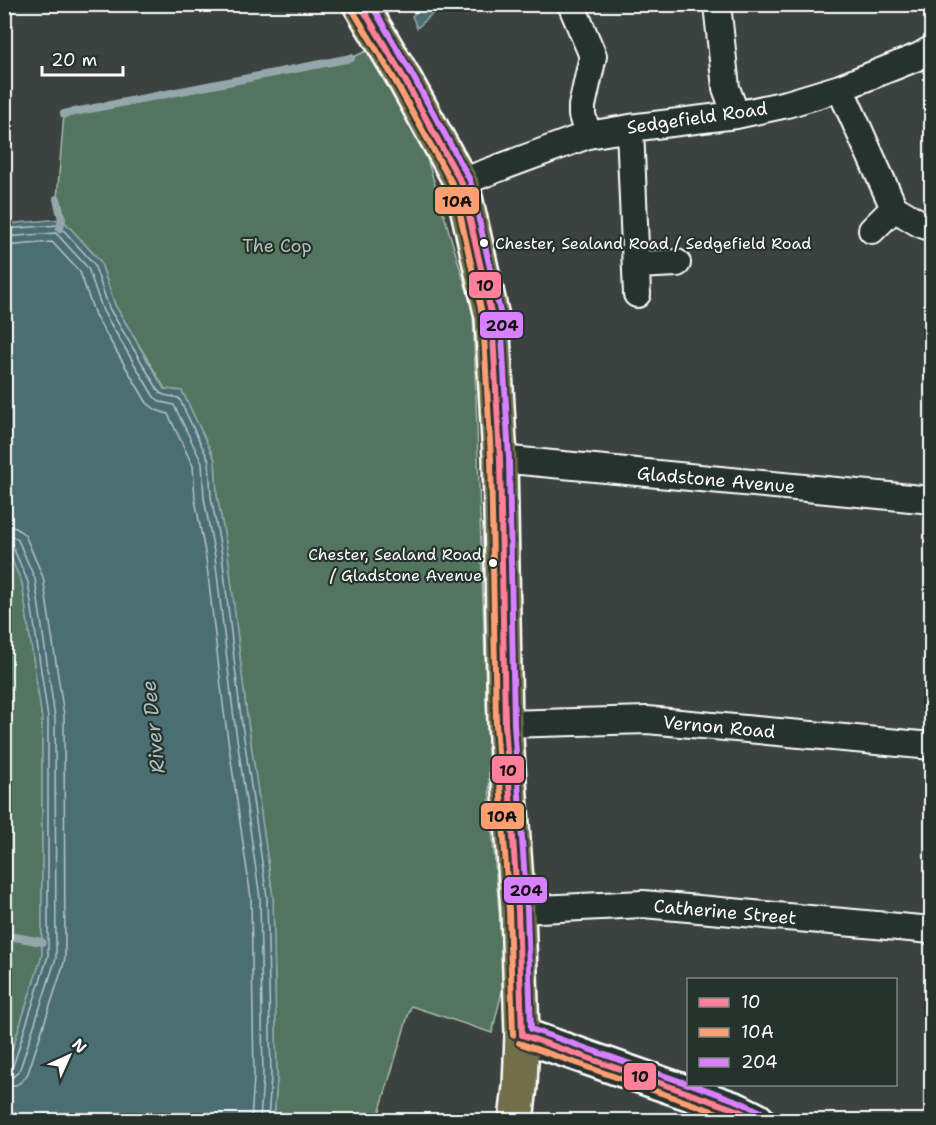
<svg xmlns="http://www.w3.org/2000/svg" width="936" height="1125" viewBox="0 0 936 1125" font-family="'Shantell Sans',sans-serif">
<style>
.green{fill:#53745e;stroke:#a9baae;stroke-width:1.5}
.water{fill:#4c6e73;stroke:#94a8ab;stroke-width:1.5}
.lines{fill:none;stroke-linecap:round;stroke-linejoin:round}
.shore{stroke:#b7c5c7;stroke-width:1.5}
.stream{stroke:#94a8ab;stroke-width:8}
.street-casing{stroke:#fff;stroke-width:30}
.secondary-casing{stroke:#fff;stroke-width:38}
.primary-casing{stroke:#fff;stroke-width:38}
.street{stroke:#26332d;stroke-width:26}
.secondary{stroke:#26332d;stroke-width:33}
.primary{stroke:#71704a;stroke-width:33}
.bus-1-casing{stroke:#26332d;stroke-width:10}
.bus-2-casing{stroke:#26332d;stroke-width:10}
.bus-3-casing{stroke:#26332d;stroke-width:10}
.bus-1{stroke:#ff8098;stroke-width:6}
.bus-2{stroke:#fd9f72;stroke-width:6}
.bus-3{stroke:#d880ff;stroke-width:6}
.bus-dot{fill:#fff;stroke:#26332d;stroke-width:2}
.labels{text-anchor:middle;stroke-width:4.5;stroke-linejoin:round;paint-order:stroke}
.bus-label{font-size:16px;fill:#fff;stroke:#26332d;text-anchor:start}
.street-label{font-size:18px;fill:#fff;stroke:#26332d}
.park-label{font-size:18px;fill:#b2c0b7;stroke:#26332d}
.water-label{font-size:20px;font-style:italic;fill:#aebec0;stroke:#26332d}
.line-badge{stroke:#26332d;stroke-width:2}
.pale-badge-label{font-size:16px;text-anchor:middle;font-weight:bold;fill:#111}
</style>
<rect width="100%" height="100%" fill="#3c4240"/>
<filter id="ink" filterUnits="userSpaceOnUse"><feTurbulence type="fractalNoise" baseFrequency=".0167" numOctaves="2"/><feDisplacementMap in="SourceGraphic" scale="12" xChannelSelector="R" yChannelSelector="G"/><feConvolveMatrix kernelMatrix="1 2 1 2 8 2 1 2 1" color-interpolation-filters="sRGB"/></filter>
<g filter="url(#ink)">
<path class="green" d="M 371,49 L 419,132 L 473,311 L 490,806 L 505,979 L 492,1033 L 411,1006 L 377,1120 L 274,1120 L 277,1078 L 273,897 L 246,709 L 228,554 L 217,496 L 215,460 L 182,391 L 165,389 L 115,305 L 100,261 L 62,219 L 57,199 L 64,114 L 351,58 Z
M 5,544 L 22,583 L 42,719 L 42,956 L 5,1072 Z"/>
<path class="water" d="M 424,4 L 442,5 L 417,28 L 412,16 Z
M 62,219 L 100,261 L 115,305 L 164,389 L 182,391 L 215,460 L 217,496 L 228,554 L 246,709 L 273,897 L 277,1078 L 274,1120 L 5,1120 L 5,1072 L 42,956 L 42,719 L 22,583 L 5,544 L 5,224 Z"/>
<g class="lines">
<path class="shore" d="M 4,229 L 59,225 L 94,264 L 109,308 L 160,393 L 164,395 L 179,398 L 209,461 L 211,497 L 222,555 L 240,710 L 267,897 L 271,1077 L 268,1120
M 4,237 L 56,233 L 88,268 L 103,311 L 154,397 L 161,402 L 174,405 L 202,463 L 204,498 L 215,557 L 233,711 L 260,898 L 263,1077 L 260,1120
M 4,246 L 52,242 L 80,272 L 95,315 L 147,403 L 156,410 L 168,414 L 193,466 L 195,499 L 206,558 L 224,712 L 251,898 L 254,1077 L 251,1120
M 4,525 L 16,528 L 25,535 L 43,577 L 64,715 L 65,956 L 64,963 L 28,1073 C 23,1083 15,1087 4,1088
M 4,534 L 12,536 L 18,540 L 35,579 L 55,718 L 56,958 L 20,1069 L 14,1076 L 4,1079
M 4,542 L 9,542 L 12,545 L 28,582 L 48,718 L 48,956 L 13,1066 L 9,1070 L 4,1071"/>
<path class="stream" d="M 64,114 L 351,58
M 57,199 L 62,219 L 60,228
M 4,935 L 42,942"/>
<g class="street-casing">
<path id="street" d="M 571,4 L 593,56 L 582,106 L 582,115 L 588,135
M 717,4 L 726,88 L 736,115
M 840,88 L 894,208 L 919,223 L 932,228
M 630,128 L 637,294
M 462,184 L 480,175 L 588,135 L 630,128 L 736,115 L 787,104 L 840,88 L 920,56 L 932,49
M 872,230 L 894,208
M 636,265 L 677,263
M 500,459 L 932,500
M 505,724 L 647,720 L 932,746
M 518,910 L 643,904 L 932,930"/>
</g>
<g class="secondary-casing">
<path id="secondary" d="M 522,1035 L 737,1110 L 757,1120"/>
</g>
<g class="primary-casing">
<path id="primary" d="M 360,4 L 401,73 L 462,184 L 492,317 L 500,459 L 505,724 L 518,910 L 522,1035 L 520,1087 L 516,1120"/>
</g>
<use href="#street" class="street"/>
<use href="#secondary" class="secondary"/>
<use href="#primary" class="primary"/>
<g class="bus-1-casing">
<path id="bus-1" d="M 360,4 L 401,73 L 462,184 L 492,317 L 500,459 L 505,724 L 518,910 L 522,1035
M 522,1035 L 737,1110 L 757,1120"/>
</g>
<g class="bus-2-casing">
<path id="bus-2" d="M 352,9 L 393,77 L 454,187 L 483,318 L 491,459 L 496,724 L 509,910 L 513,1035
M 519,1043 L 738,1120"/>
</g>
<g class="bus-3-casing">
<path id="bus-3" d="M 371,4 L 409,69 L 470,180 L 501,316 L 509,459 L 514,724 L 527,909 L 531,1029 L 688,1084
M 691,1084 L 740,1102 L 761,1112"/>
</g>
<use href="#bus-1" class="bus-1"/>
<use href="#bus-2" class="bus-2"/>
<use href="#bus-3" class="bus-3"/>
</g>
</g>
<g class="bus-dot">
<circle cx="484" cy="243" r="5"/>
<circle cx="493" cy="563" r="5"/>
</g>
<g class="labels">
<g class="bus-label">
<text x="495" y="249">Chester, Sealand Road / Sedgefield Road</text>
<text x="482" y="560" text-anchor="end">Chester, Sealand Road<tspan x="482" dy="21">/ Gladstone Avenue</tspan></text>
</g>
<g class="street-label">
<text transform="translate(697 118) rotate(-8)" y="6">Sedgefield Road</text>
<text transform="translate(716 480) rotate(5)" y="6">Gladstone Avenue</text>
<text transform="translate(719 727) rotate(5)" y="6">Vernon Road</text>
<text transform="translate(725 912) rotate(5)" y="6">Catherine Street</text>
</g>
<g class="park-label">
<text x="277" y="252">The Cop</text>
</g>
<g class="water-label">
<text transform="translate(153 727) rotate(-96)" y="7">River Dee</text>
</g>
</g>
<g class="line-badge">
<rect x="434" y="186" width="46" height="29" rx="6" fill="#fd9f72"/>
<rect x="468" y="271" width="34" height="28" rx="6" fill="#ff8098"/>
<rect x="479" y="311" width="45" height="28" rx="6" fill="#d880ff"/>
<rect x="491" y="755" width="34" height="29" rx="6" fill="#ff8098"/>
<rect x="480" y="802" width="45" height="28" rx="6" fill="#fd9f72"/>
<rect x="503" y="876" width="45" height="28" rx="6" fill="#d880ff"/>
<rect x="623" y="1062" width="34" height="29" rx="6" fill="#ff8098"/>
</g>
<g class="pale-badge-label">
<text x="457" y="207">10A</text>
<text x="485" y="291">10</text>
<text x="502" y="331">204</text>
<text x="508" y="776">10</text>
<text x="502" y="822">10A</text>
<text x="526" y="896">204</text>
<text x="640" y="1082">10</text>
</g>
<rect width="936" height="1125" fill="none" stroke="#26332d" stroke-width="24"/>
<rect x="12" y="12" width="912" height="1101" fill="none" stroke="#fff" stroke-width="2" filter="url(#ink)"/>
<rect x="687" y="978" width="210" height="108" fill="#26332d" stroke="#7d8581" stroke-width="1.5"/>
<rect x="699" y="998" width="30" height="9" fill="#ff8098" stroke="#7d8581" stroke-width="1.5"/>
<text x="741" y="1008" font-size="18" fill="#ffffff">10</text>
<rect x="699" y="1028" width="30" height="9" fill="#fd9f72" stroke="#7d8581" stroke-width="1.5"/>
<text x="741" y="1038" font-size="18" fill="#ffffff">10A</text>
<rect x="699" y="1058" width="30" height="9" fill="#d880ff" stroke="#7d8581" stroke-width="1.5"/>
<text x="741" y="1068" font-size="18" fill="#ffffff">204</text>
<g transform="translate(69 1056) rotate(45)" stroke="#26332d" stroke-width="4.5" paint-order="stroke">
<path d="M0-4.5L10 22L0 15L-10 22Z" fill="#ffffff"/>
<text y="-9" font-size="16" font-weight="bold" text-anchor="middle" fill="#ffffff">N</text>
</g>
<path d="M42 66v9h81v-9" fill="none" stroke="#ffffff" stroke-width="3"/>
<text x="51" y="66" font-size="18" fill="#ffffff" stroke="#26332d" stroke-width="4.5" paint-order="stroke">20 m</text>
</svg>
